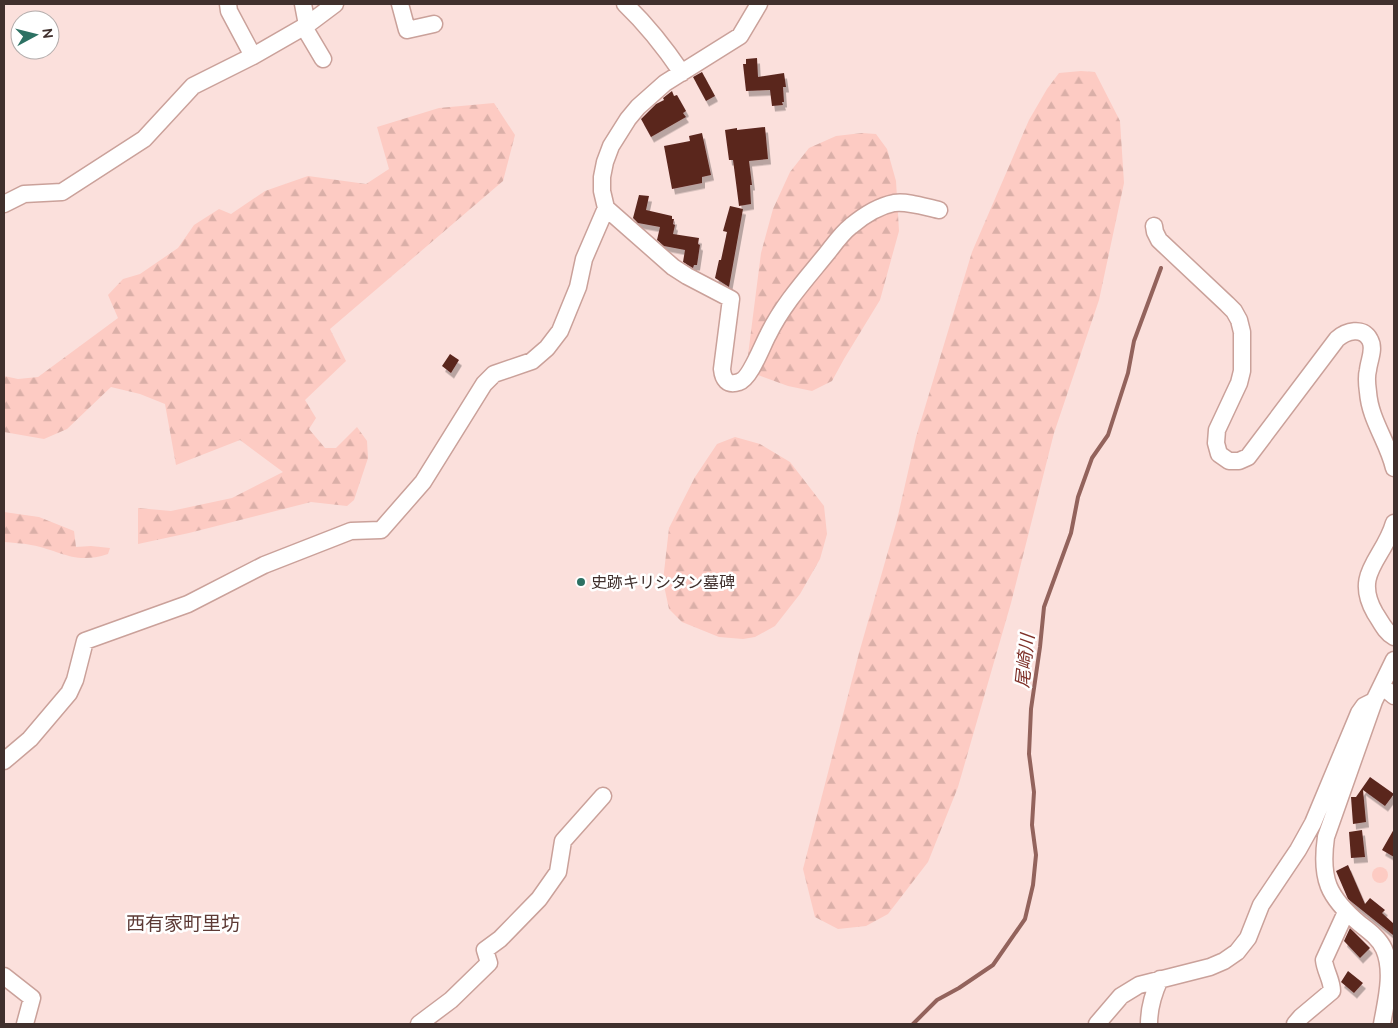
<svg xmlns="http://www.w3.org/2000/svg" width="1398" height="1028" viewBox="0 0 1398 1028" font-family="Ubuntu,'Noto Sans JP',sans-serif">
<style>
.grass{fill:#fdcbc3}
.forest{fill:url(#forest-firs)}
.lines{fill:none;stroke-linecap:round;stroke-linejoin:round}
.stream{stroke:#93635c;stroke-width:4}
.building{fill:#5a261f;filter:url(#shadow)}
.minor-casing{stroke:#caa19a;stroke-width:19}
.minor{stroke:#fff;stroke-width:16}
.poi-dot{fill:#2c7163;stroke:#fff;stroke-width:2}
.labels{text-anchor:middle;stroke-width:5;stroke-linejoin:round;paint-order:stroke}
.poi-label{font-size:16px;fill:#40302d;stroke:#fff;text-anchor:start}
.water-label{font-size:18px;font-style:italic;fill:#7f322a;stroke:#fff}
.quarter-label{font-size:19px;fill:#5d3a35;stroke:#fff}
</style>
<defs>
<pattern id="forest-firs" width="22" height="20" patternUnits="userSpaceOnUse" patternTransform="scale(1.25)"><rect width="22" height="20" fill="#fdcbc3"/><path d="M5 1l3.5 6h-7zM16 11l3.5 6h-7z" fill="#daafa8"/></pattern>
<filter id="shadow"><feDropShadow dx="3" dy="5.5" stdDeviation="0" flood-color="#0004"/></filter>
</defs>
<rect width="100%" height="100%" fill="#fbe0dc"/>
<path class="grass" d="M1372 875a8 8 0 1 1 16 0a8 8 0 1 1-16 0Z"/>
<path class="forest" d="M 1081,71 L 1095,72 L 1120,121 L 1124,183 L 1099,300 L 1054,433 L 1011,603 L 958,787 L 928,862 L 888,914 L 866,926 L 838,929 L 815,917 L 803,869 L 859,653 L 897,520 L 916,437 L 972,252 L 1029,120 L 1047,89 L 1059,73 Z
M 494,103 L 515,135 L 503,181 L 330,329 L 346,361 L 305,400 L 316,418 L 309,429 L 325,448 L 336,448 L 357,427 L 367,441 L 368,458 L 354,500 L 347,506 L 311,502 L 189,533 L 138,544 L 138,508 L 171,511 L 232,498 L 283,472 L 240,440 L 176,465 L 165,404 L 140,394 L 111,387 L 67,429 L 44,439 L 4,432 L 4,376 L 18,379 L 38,377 L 118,318 L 108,295 L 123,279 L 140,274 L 178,248 L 194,225 L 219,209 L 231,214 L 265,191 L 308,176 L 366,184 L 389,169 L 377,127 L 439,108 Z
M 862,133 L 876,134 L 887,149 L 896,181 L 899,231 L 880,300 L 844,359 L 832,381 L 812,391 L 788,386 L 758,375 L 748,355 L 761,253 L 773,209 L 790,172 L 809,148 L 836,136 Z
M 735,437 L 760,444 L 790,462 L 824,506 L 827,534 L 820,559 L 800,594 L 775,626 L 755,637 L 743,639 L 719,637 L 682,622 L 669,609 L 663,581 L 669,528 L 695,477 L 717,444 Z
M 4,512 L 39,517 L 74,531 L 76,547 L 91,546 L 110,548 L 108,554 C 74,565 63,551 31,545 C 22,543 13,543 4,542 Z"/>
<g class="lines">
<path class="stream" d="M 913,1024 L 937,1000 L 959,988 L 993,965 L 1025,919 L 1033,885 L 1036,855 L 1032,825 L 1034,792 L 1029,754 L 1031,709 L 1040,647 L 1044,607 L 1071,533 L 1078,497 L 1092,458 L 1108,435 L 1128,373 L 1134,341 L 1161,268"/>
</g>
<path class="building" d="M 757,58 L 758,77 L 784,73 L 786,87 L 783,87 L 784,102 L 782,102 L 783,105 L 772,106 L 770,90 L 746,91 L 743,64 L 746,64 L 746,59 Z
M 702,72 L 715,96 L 706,101 L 693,77 Z
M 672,91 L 674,96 L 677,95 L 686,111 L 683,113 L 686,117 L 651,137 L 641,119 L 656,104 L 664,100 L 663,98 Z
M 765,127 L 768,159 L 749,161 L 752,185 L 750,185 L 751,204 L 739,206 L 733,160 L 729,160 L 725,130 L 737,128 L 737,130 Z
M 702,133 L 711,175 L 702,177 L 702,183 L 672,189 L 664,146 L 690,141 L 689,136 Z
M 639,195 L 649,196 L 646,210 L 672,216 L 672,219 L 674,219 L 673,224 L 675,225 L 673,234 L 699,238 L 698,244 L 700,245 L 697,265 L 694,265 L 693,268 L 683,262 L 685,250 L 664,246 L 657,240 L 660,227 L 638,223 L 633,218 Z
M 730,206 L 743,209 L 729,287 L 715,278 L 719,260 L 721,260 L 727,232 L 723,231 Z
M 450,354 L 459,360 L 451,373 L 442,366 Z
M 1370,777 L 1394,794 L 1385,806 L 1363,790 L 1366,822 L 1353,824 L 1351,797 L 1356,797 Z
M 1394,829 L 1394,857 L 1382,850 Z
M 1362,830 L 1365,857 L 1351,858 L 1349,832 Z
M 1348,865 L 1365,904 L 1370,898 L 1385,910 L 1382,913 L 1394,924 L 1393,935 L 1348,899 L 1336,871 Z
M 1350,928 L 1370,948 L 1360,958 L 1344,941 Z
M 1348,971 L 1363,983 L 1354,993 L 1341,982 Z"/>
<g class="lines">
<g class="minor-casing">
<path id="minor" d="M 228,4 L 229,11 L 253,56 L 307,25 L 335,4
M 303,4 L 307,25
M 400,4 L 407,30 L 434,24
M 625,4 C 647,25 665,48 682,73
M 759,4 L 740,36 L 665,83 L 638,107 L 628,119 L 611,146 L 605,162 L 602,177 L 602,191 L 606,208 L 673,267 L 687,276 L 731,299 L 722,369 C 723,379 727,386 739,382 C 750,379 762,346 768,335 C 783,304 807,278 828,252 C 835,243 842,233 851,226 C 863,216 879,206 894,203 C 908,201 925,207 939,210
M 304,27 L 323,59
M 4,204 L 24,194 L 62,192 L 144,139 L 193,86 L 253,56
M 1154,226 L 1155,232 L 1159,240 L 1227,304 L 1234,311 L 1239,320 L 1242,332 L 1242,371 L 1239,383 L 1217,430 L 1216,443 L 1219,454 L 1229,461 L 1239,461 L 1248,457 L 1337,339 C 1346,331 1363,326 1370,340 C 1375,349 1369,360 1368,370 C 1366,377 1367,385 1368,392 C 1370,420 1388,442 1394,468
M 1394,523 C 1384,559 1352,573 1375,613 C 1381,622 1385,632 1394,637
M 1382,686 L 1394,696
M 4,761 L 30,739 L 69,693 L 75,680 L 85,641 L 188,604 L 264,565 L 351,531 L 381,530 L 423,482 L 484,384 L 494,374 L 532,361 L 547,348 L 560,331 L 578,287 L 584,259 L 606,208
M 4,976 L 32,998 L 25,1024
M 419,1024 L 451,1000 L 489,963 L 485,950 L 500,939 L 539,899 L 558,872 L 563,841 L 603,796
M 1097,1024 L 1121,996 L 1139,985 L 1210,967 L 1224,961 L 1237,952 L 1248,938 L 1261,905 L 1298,850 L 1313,823 L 1359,713 L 1364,706 L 1374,701
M 1149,1024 C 1149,1008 1153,994 1160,979
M 1295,1024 L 1301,1017 L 1332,991 C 1332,980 1325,971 1324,960 L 1346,912
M 1382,1024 C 1386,1001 1394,972 1384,949 C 1379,938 1369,931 1360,924 C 1328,897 1320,879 1326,837 L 1374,701 L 1394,660"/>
</g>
<use href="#minor" class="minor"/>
</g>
<circle class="poi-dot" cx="581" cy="582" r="5"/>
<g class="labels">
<g class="poi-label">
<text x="591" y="588">史跡キリシタン墓碑</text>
</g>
<g class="water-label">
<text transform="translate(1025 661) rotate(-84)" y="6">尾崎川</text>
</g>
<g class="quarter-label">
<text x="183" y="930">西有家町里坊</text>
</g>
</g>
<rect width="1398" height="1028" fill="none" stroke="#40302d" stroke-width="10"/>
<g transform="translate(35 35) rotate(83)"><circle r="24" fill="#ffffff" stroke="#b3acab"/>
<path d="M0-4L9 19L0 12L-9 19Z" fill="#2c7163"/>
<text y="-8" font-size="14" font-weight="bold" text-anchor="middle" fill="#40302d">N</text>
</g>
</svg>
